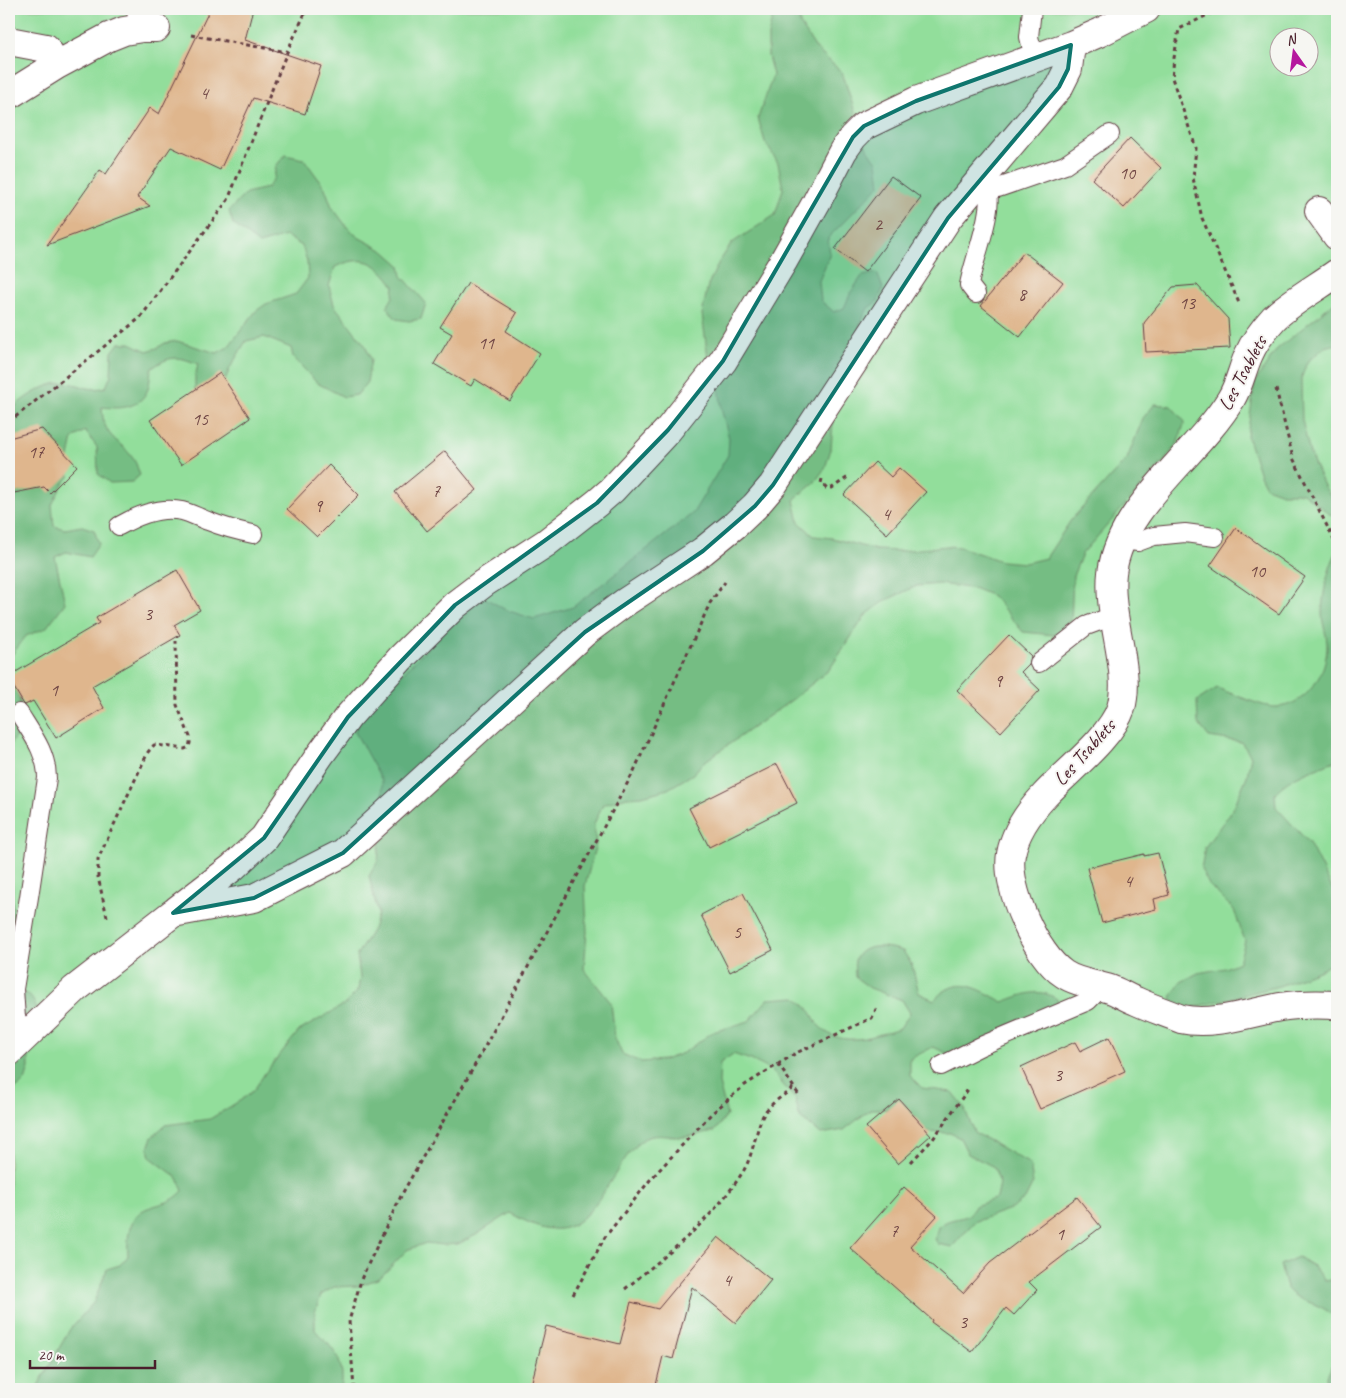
<svg xmlns="http://www.w3.org/2000/svg" width="1346" height="1398" viewBox="0 0 1346 1398" font-family="Caveat,sans-serif">
<style>
.green{fill:#92de9b;stroke:#6e7e63;fill-rule:evenodd}
.forest{fill:#75bd83;stroke:#606e57}
.building{fill:#dfb68d}
.lines{fill:none;stroke-linecap:round;stroke-linejoin:round}
.lane-casing{stroke:#633d43;stroke-width:20}
.street-casing{stroke:#633d43;stroke-width:30}
.path{stroke:#633d43;stroke-width:3;stroke-dasharray:4 4;stroke-linecap:butt}
.lane{stroke:#fff;stroke-width:18}
.street{stroke:#fff;stroke-width:28}
.marked{fill:#0f766e;fill-opacity:0.2;stroke:#0f766e;stroke-width:4;stroke-linejoin:round}
.labels{text-anchor:middle;stroke-width:4;stroke-linejoin:round;paint-order:stroke}
.number-label{font-size:18px;fill:#6f4544}
.street-label{font-size:20px;fill:#4a1f2b;stroke:#f6f6f2}
</style>
<rect width="100%" height="100%" fill="#f6f6f2"/>
<filter id="ink" filterUnits="userSpaceOnUse"><feTurbulence type="fractalNoise" baseFrequency=".02" numOctaves="2"/><feDisplacementMap in="SourceGraphic" scale="10" xChannelSelector="R" yChannelSelector="G"/><feConvolveMatrix kernelMatrix="1 2 1 2 8 2 1 2 1" color-interpolation-filters="sRGB"/></filter>
<filter id="wash" filterUnits="userSpaceOnUse"><feTurbulence type="fractalNoise" baseFrequency=".0096" numOctaves="4" result="noise"/><feDisplacementMap in="SourceGraphic" scale="20" xChannelSelector="R" yChannelSelector="G"/><feGaussianBlur stdDeviation="1.12" result="paint"/><feColorMatrix in="noise" values="0 0 0 0 0 0 0 0 0 0 0 0 0 0 0 0 0 1.4 0 .05"/><feComposite in="paint" operator="in"/></filter>
<g filter="url(#wash)">
<rect width="100%" height="100%" fill="#eee5ca"/>
<path class="green" d="M 9,9 L 1337,9 L 1337,1389 L 9,1389 ZM 1278,38 L 1308,38 L 1308,68 L 1278,68 Z"/>
<path class="forest" d="M 772,9 L 799,9 L 800,24 L 817,50 L 842,72 L 866,146 L 877,162 L 880,185 L 828,238 L 830,254 L 819,281 L 821,301 L 834,312 L 844,308 L 851,292 L 862,276 L 877,273 L 883,288 L 878,301 L 868,308 L 860,324 L 857,342 L 834,409 L 831,449 L 825,468 L 814,483 L 794,500 L 799,522 L 814,536 L 832,538 L 876,550 L 900,551 L 947,546 L 960,547 L 1001,561 L 1025,563 L 1046,558 L 1071,520 L 1127,459 L 1143,418 L 1155,404 L 1171,406 L 1185,422 L 1177,444 L 1164,461 L 1082,554 L 1073,576 L 1071,625 L 1054,635 L 1023,632 L 993,596 L 976,589 L 939,584 L 917,586 L 884,601 L 865,616 L 829,670 L 793,699 L 704,762 L 693,774 L 668,789 L 642,796 L 627,797 L 603,804 L 594,824 L 596,844 L 585,886 L 587,932 L 584,969 L 611,1003 L 615,1038 L 622,1054 L 641,1062 L 664,1060 L 683,1053 L 713,1032 L 749,1021 L 768,999 L 796,997 C 802,1003 809,1008 812,1014 C 815,1019 817,1024 820,1027 C 843,1049 874,1036 900,1028 L 910,1013 L 902,1000 L 870,988 L 855,977 C 855,972 854,965 855,960 C 863,941 889,947 903,951 L 912,965 L 919,993 L 934,1000 C 958,974 977,988 1003,1002 C 1023,995 1040,986 1058,1000 L 1057,1014 L 958,1058 L 933,1047 L 910,1059 L 910,1076 L 922,1088 L 952,1092 L 964,1107 L 974,1132 L 1030,1164 L 1033,1183 L 1025,1199 L 1013,1208 L 974,1222 L 952,1247 L 938,1244 L 935,1239 L 938,1227 C 941,1225 945,1222 948,1221 C 962,1216 968,1220 975,1206 L 997,1198 L 1000,1184 L 994,1167 L 968,1154 L 960,1138 L 950,1133 L 925,1132 L 887,1109 L 871,1109 L 844,1130 L 821,1134 L 800,1118 L 795,1099 L 771,1070 L 751,1060 L 733,1054 L 720,1063 L 719,1083 L 727,1115 L 715,1131 C 705,1132 695,1136 685,1137 C 671,1138 653,1131 641,1141 C 613,1163 594,1233 553,1229 C 537,1228 523,1220 510,1213 L 476,1235 L 458,1244 L 443,1245 L 426,1243 L 407,1250 L 380,1278 L 358,1286 L 334,1287 L 321,1295 L 315,1312 L 315,1330 C 328,1344 340,1353 342,1374 C 342,1380 343,1384 340,1389 L 36,1389 L 70,1329 L 94,1302 L 107,1269 L 120,1265 L 128,1256 C 127,1238 128,1215 148,1208 C 164,1202 170,1204 183,1191 L 178,1178 L 150,1157 L 148,1148 L 152,1137 L 165,1125 L 210,1119 L 241,1100 L 254,1090 L 265,1073 L 299,1031 L 347,1003 L 358,990 L 360,977 L 357,955 L 373,929 L 378,913 L 369,876 L 378,861 L 383,807 L 382,781 L 355,732 L 360,716 L 480,595 L 506,610 L 534,619 L 573,607 L 693,513 L 728,455 L 729,438 L 722,412 L 719,387 L 710,372 L 702,314 L 708,285 L 719,262 L 732,243 L 775,215 L 783,189 L 778,163 L 765,142 L 758,118 L 773,75 L 768,56 L 768,36 L 773,14 Z
M 285,155 L 304,159 L 325,188 L 332,207 L 347,227 L 358,237 L 384,251 L 400,265 L 402,276 L 426,303 L 421,319 L 409,321 L 396,319 L 387,307 L 393,297 L 394,286 C 377,261 363,254 335,267 L 329,286 L 334,305 L 365,345 L 371,360 L 367,382 L 357,395 L 344,397 L 317,383 L 293,357 L 291,348 L 264,337 L 246,341 L 230,368 L 223,385 L 195,391 L 195,378 L 198,364 C 178,356 169,355 151,369 C 150,375 150,383 148,389 C 140,409 120,409 102,407 C 103,440 120,438 134,460 C 137,464 138,471 140,475 L 132,482 L 110,483 L 98,474 L 97,447 L 85,431 L 73,438 L 69,457 L 69,477 L 62,485 L 52,505 L 54,526 L 65,529 L 82,526 L 94,530 L 99,544 L 90,557 L 66,552 L 55,557 L 65,603 L 46,628 L 26,636 L 9,659 L 9,412 C 21,399 49,380 68,383 C 84,385 88,392 106,387 L 111,375 L 112,352 L 119,343 L 130,343 L 147,351 L 157,348 L 165,343 L 177,341 L 217,353 L 228,347 L 256,311 L 266,304 L 296,294 L 308,278 L 307,261 L 302,246 L 286,236 L 259,244 L 233,224 L 229,211 L 246,193 L 267,188 L 274,178 L 276,166 Z
M 1337,300 L 1337,344 L 1325,347 L 1307,362 L 1301,379 L 1302,420 L 1310,454 L 1325,488 L 1337,504 L 1337,520 L 1303,493 L 1282,493 L 1266,487 L 1260,475 L 1247,436 L 1255,382 L 1277,349 Z
M 1337,551 L 1337,760 C 1315,769 1291,775 1275,793 L 1276,807 L 1309,843 L 1337,898 L 1337,960 L 1321,970 L 1279,986 L 1191,1008 L 1175,1006 L 1171,997 L 1181,982 L 1198,973 L 1225,968 L 1239,962 L 1245,941 L 1234,910 L 1209,885 L 1201,869 L 1205,847 L 1233,809 L 1247,776 L 1251,756 L 1241,742 L 1209,737 L 1198,723 L 1197,701 L 1217,688 C 1228,692 1265,708 1275,707 C 1306,707 1328,673 1327,644 C 1327,634 1322,624 1322,614 C 1323,592 1327,571 1337,551 Z
M 9,673 L 17,690 L 25,723 L 9,746 Z
M 9,871 L 12,884 L 14,937 L 9,953 Z
M 9,990 C 28,993 32,993 38,1013 L 28,1034 L 29,1068 L 25,1081 L 20,1086 L 9,1091 Z
M 1298,1257 L 1313,1266 L 1325,1281 L 1337,1279 L 1337,1321 C 1324,1300 1295,1305 1285,1285 C 1283,1279 1282,1271 1280,1265 Z
M 1337,1361 L 1337,1389 L 1336,1389 L 1326,1379 L 1332,1365 Z"/>
<g id="blocks">
<path class="building" d="M 210,9 L 253,9 L 245,40 L 321,66 L 305,114 L 253,98 L 220,170 L 171,147 L 137,197 L 150,206 L 47,245 L 100,170 L 106,174 L 150,108 L 159,114 Z
M 1130,138 L 1161,168 L 1124,208 L 1092,179 Z
M 891,176 L 921,198 L 865,272 L 835,249 Z
M 1024,252 L 1063,282 L 1020,337 L 981,306 Z
M 468,283 L 517,313 L 506,331 L 540,353 L 510,401 L 475,379 L 471,386 L 434,364 L 452,334 L 440,327 Z
M 1197,285 L 1228,319 L 1230,348 L 1146,352 L 1144,323 L 1173,287 Z
M 220,373 L 250,418 L 181,465 L 150,420 Z
M 42,429 L 77,466 L 50,493 L 44,487 L 9,494 L 9,438 Z
M 445,451 L 477,490 L 427,531 L 395,492 Z
M 875,462 L 891,477 L 899,468 L 926,492 L 887,534 L 844,495 Z
M 329,465 L 359,495 L 317,537 L 287,509 Z
M 1236,528 L 1305,577 L 1279,614 L 1210,566 Z
M 177,570 L 200,610 L 174,625 L 180,635 L 92,686 L 104,708 L 56,738 L 33,701 L 25,705 L 23,703 L 9,679 L 9,676 L 99,623 L 96,618 Z
M 1009,635 L 1031,656 L 1029,664 L 1021,672 L 1040,690 L 1001,732 L 957,690 Z
M 777,764 L 797,803 L 709,847 L 689,808 Z
M 1158,853 L 1169,895 L 1154,899 L 1156,909 L 1102,923 L 1087,868 L 1144,854 L 1144,856 Z
M 743,893 L 773,950 L 730,972 L 701,915 Z
M 1109,1037 L 1125,1071 L 1040,1109 L 1021,1067 L 1075,1042 L 1080,1051 Z
M 899,1099 L 931,1135 L 898,1164 L 866,1127 Z
M 904,1187 L 937,1216 L 910,1246 L 963,1293 L 990,1263 L 1077,1197 L 1101,1227 L 1029,1282 L 1037,1290 L 1014,1315 L 1006,1308 L 972,1352 L 931,1322 L 932,1320 L 850,1248 Z
M 718,1237 L 771,1280 L 736,1323 L 692,1287 L 673,1359 L 663,1356 L 655,1389 L 530,1389 L 546,1326 L 620,1344 L 631,1302 L 658,1309 Z"/>
</g>
</g>
<g filter="url(#ink)">
<use href="#blocks" fill-opacity="0" stroke="#633d43" stroke-width="1"/>
<g class="lines">
<g class="lane-casing">
<path id="lane" d="M 136,9 L 138,29
M 1032,9 L 1029,37 L 1034,57
M 978,183 L 987,188 L 998,188 L 1065,165 L 1110,134
M 976,294 L 969,285 C 973,261 995,209 987,188
M 119,526 C 138,515 160,506 182,511 C 191,513 199,518 208,521 C 223,527 238,531 253,534
M 1122,540 L 1138,542 L 1154,536 L 1185,533 L 1215,537
M 1039,663 L 1086,626 L 1113,616
M 19,713 C 32,734 47,753 47,778 L 29,897 L 14,989 L 16,1018 L 27,1035
M 941,1066 L 981,1046 L 1088,1001 L 1102,987"/>
</g>
<g class="street-casing">
<path id="street" d="M 9,41 L 46,48 L 57,65
M 9,95 L 57,65 L 109,37 L 124,31 L 142,28 L 156,28
M 1319,211 L 1337,236
M 1337,273 C 1319,286 1289,303 1274,318 C 1264,329 1255,340 1249,354 C 1242,369 1240,384 1231,399 C 1197,455 1120,506 1112,573 C 1107,616 1132,670 1121,708 C 1111,738 1066,772 1045,795 C 1030,811 1015,832 1011,854 C 1005,887 1036,956 1064,974 C 1077,983 1095,984 1110,989 C 1119,992 1127,998 1136,1001 C 1151,1008 1167,1013 1181,1019 C 1213,1026 1248,1013 1280,1007 C 1299,1004 1318,1004 1337,1005
M 177,910 L 233,867 L 264,838 L 320,755 L 348,717 L 401,658 L 455,605 L 484,583 L 546,543 L 597,503 L 612,490 L 668,430 L 723,361 L 784,260 L 816,203 L 843,151 L 853,137 L 864,126 L 916,101 L 1071,45 L 1101,32 L 1146,9
M 9,1052 L 75,989 L 173,913 L 254,898 L 343,853 L 585,632 L 624,603 L 703,551 L 735,525 L 755,506 L 773,485 L 948,218 L 1059,87 L 1068,69 L 1071,45"/>
</g>
<path class="path" d="M 1220,9 L 1179,29 L 1174,58 L 1172,78 L 1196,148 L 1193,178 L 1202,218 L 1239,303
M 191,35 L 287,52
M 1276,389 L 1293,458 L 1337,546
M 9,422 L 140,318 L 228,200 L 287,52 L 307,9
M 822,479 L 821,483 L 827,489 L 832,488 L 848,477
M 107,917 L 98,877 L 98,859 L 148,752 L 154,745 L 157,745 L 185,749 L 189,747 L 190,743 L 190,737 L 177,705 L 176,641
M 1337,934 L 1333,946 L 1337,957
M 778,1064 L 799,1095
M 911,1162 L 933,1139 L 969,1088
M 625,1289 C 670,1252 713,1220 744,1170 C 754,1153 756,1126 765,1112 C 772,1102 785,1095 794,1087
M 573,1295 L 605,1237 L 650,1180 L 711,1114 L 745,1085 L 796,1053 L 872,1018 L 877,1007
M 354,1389 L 349,1321 L 362,1277 L 402,1194 L 476,1063 L 634,771 L 710,603 L 725,582"/>
<use href="#lane" class="lane"/>
<use href="#street" class="street"/>
</g>
</g>
<path class="marked" d="M 1071,45 L 1068,69 L 1059,87 L 948,218 L 773,485 L 755,506 L 703,551 L 585,632 L 343,853 L 254,898 L 173,913 L 264,838 L 348,717 L 455,605 L 597,503 L 668,430 L 723,361 L 853,137 L 864,126 L 916,101 Z"/>
<g class="labels">
<g class="number-label">
<text x="204" y="99">4</text>
<text x="1127" y="179">10</text>
<text x="878" y="230">2</text>
<text x="1022" y="300">8</text>
<text x="1187" y="309">13</text>
<text x="486" y="349">11</text>
<text x="200" y="425">15</text>
<text x="36" y="458">17</text>
<text x="436" y="497">7</text>
<text x="318" y="512">9</text>
<text x="886" y="520">4</text>
<text x="1257" y="577">10</text>
<text x="148" y="620">3</text>
<text x="998" y="687">9</text>
<text x="54" y="696">1</text>
<text x="1128" y="887">4</text>
<text x="737" y="938">5</text>
<text x="1058" y="1081">3</text>
<text x="894" y="1237">7</text>
<text x="1060" y="1240">1</text>
<text x="727" y="1286">4</text>
<text x="963" y="1328">3</text>
</g>
<g class="street-label">
<text transform="translate(1242 373) rotate(-62)" y="7">Les Tsablets</text>
<text transform="translate(1084 752) rotate(-48)" y="7">Les Tsablets</text>
</g>
</g>
<rect width="1346" height="1398" fill="none" stroke="#f6f6f2" stroke-width="30"/>
<g transform="translate(1294 52) rotate(346)"><circle r="24" fill="#f6f6f2" stroke="#b1a0a2"/>
<path d="M0-4L9 19L0 12L-9 19Z" fill="#b5179e"/>
<text y="-8" font-size="14" font-weight="bold" text-anchor="middle" fill="#4a1f2b">N</text>
</g>
<path d="M30 1360v8h125v-8" fill="none" stroke="#4a1f2b" stroke-width="2.5"/>
<text x="38" y="1360" font-size="15" fill="#4a1f2b" stroke="#f6f6f2" stroke-width="4" paint-order="stroke">20 m</text>
</svg>
